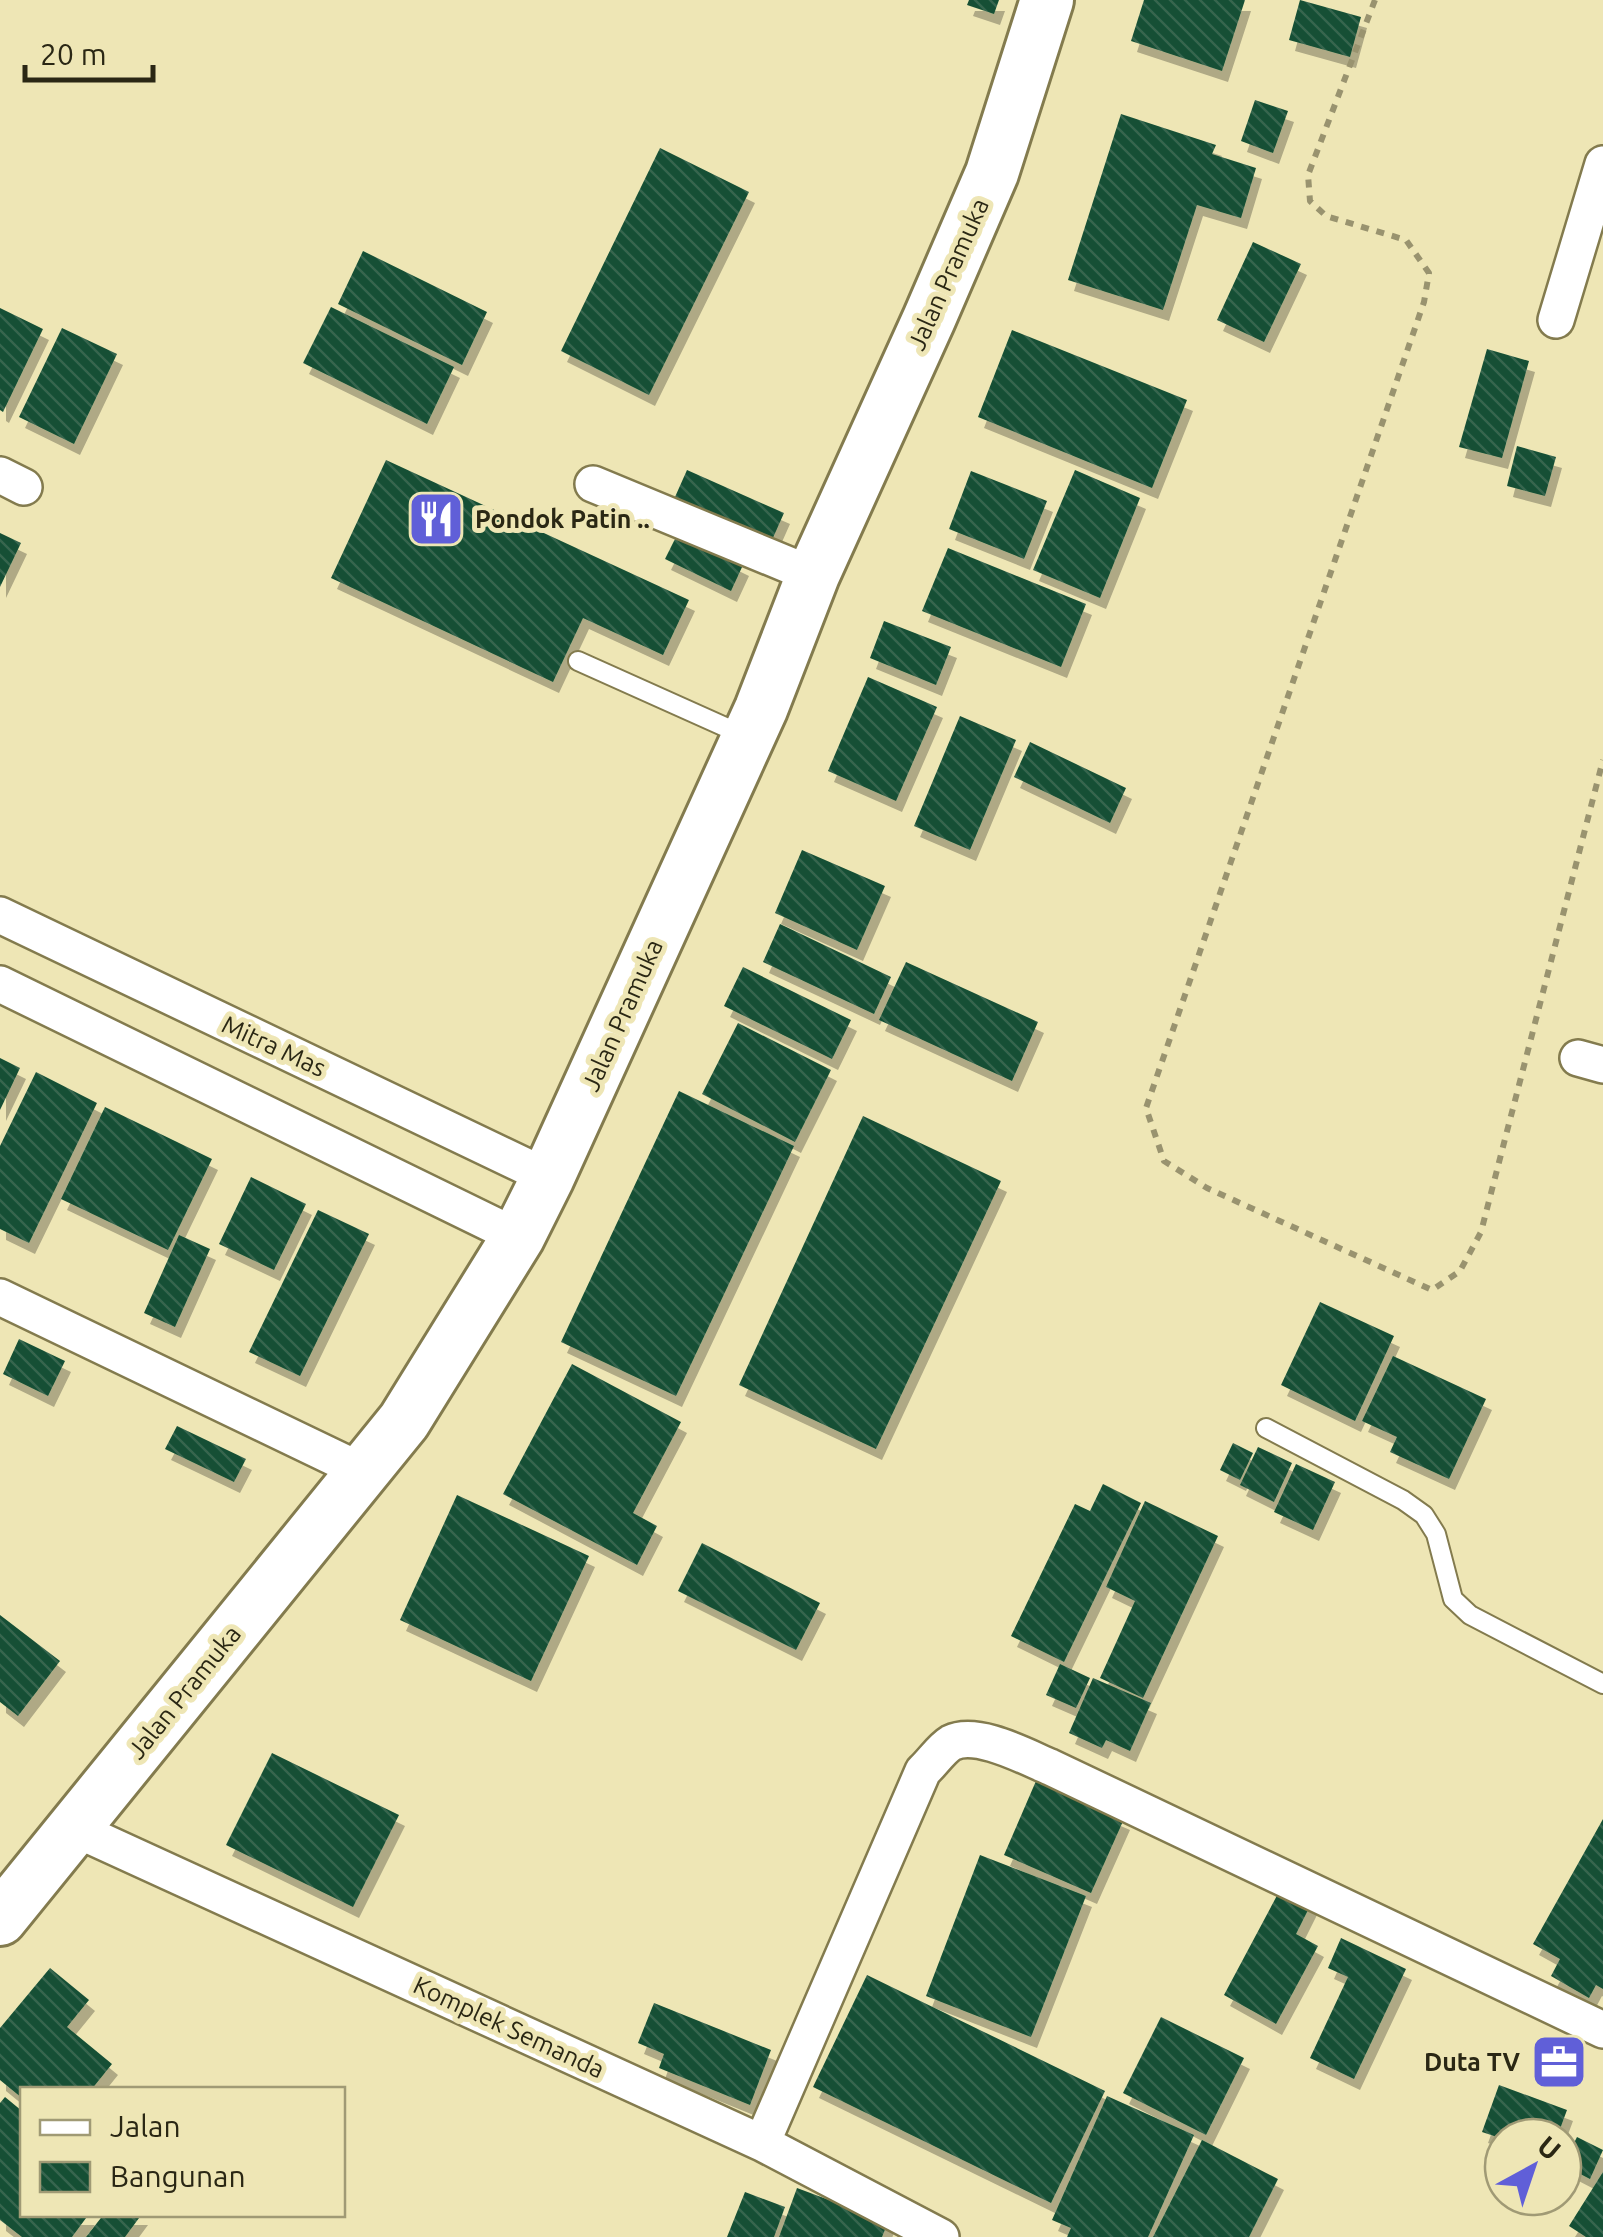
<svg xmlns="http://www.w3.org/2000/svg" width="1603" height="2237" viewBox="0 0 1603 2237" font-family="Ubuntu,sans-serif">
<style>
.building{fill:url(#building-back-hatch);filter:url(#shadow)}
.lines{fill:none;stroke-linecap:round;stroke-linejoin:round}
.service-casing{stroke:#837b4e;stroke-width:22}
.minor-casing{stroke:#837b4e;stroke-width:40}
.primary-casing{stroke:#837b4e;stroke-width:58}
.path{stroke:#99936f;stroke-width:6;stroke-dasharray:8 8;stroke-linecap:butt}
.service{stroke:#fff;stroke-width:18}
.minor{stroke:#fff;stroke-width:35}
.primary{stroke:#fff;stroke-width:52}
.labels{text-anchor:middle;stroke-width:10;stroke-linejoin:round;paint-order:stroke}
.street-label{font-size:25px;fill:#2a2714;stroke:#eee6b5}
.poi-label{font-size:25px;font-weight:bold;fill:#2a2714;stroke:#eee6b5;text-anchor:start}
</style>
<defs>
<pattern id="building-back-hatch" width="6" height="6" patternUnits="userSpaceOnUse" patternTransform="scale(2.5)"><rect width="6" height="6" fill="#154f34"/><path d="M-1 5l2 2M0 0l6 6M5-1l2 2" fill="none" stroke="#37654e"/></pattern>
<filter id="shadow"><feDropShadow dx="6" dy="11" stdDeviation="0" flood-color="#0004"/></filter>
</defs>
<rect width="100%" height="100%" fill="#eee6b5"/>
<path class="building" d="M 969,0 L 999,0 L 994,14 L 967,5 Z
M 1144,0 L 1245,0 L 1222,71 L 1131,41 Z
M 1300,0 L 1361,17 L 1350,57 L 1289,40 Z
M 1255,100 L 1288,111 L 1273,153 L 1241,141 Z
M 1121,114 L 1216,145 L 1212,154 L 1256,168 L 1241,218 L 1197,205 L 1163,310 L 1068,280 Z
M 660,148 L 749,192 L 649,395 L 561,351 Z
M 1253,242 L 1301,264 L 1264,342 L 1217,320 Z
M 363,251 L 487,312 L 462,365 L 338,304 Z
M 331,307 L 454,367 L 427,424 L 303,363 Z
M 0,308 L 43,329 L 3,412 L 0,410 Z
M 62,328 L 117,354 L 74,444 L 19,417 Z
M 1012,330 L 1187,400 L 1152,488 L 978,417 Z
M 1487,349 L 1529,361 L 1502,458 L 1459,447 Z
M 1517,446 L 1556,457 L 1545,496 L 1507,486 Z
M 386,460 L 689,600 L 663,655 L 583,618 L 553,682 L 331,578 Z
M 687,470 L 784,513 L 772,540 L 675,497 Z
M 1075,470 L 1140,498 L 1100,598 L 1033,570 Z
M 971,471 L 1047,501 L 1024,559 L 949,529 Z
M 0,533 L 21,543 L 0,587 Z
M 678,533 L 743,565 L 731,591 L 665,559 Z
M 948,548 L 1086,604 L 1061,667 L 922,611 Z
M 884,621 L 951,647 L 936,685 L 870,658 Z
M 868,677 L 937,707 L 896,801 L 828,771 Z
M 960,716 L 1016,740 L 970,850 L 914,826 Z
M 1030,742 L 1126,788 L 1110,823 L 1014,777 Z
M 802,850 L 885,886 L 857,950 L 775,913 Z
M 780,924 L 891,977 L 874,1014 L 763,962 Z
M 906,962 L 1038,1022 L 1012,1081 L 879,1020 Z
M 743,967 L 851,1020 L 832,1059 L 724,1006 Z
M 738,1023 L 831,1070 L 795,1142 L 702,1094 Z
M 0,1058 L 20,1068 L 0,1110 Z
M 36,1072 L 97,1103 L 29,1243 L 0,1229 L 0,1146 Z
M 679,1091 L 794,1146 L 676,1396 L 561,1342 Z
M 105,1107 L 212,1159 L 168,1250 L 61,1199 Z
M 863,1116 L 1001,1181 L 876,1449 L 739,1385 Z
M 251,1177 L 306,1204 L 274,1270 L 219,1244 Z
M 318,1210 L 369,1234 L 300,1376 L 249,1352 Z
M 179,1235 L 210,1249 L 175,1327 L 144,1313 Z
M 1320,1302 L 1394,1336 L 1355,1421 L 1281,1385 Z
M 19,1339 L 65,1361 L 48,1396 L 3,1374 Z
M 1393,1356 L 1486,1399 L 1449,1479 L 1390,1452 L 1397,1437 L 1362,1421 Z
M 572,1364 L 681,1422 L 633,1513 L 657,1526 L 637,1565 L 503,1494 Z
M 177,1426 L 246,1459 L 234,1482 L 165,1449 Z
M 1233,1443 L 1253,1453 L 1240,1480 L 1220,1470 Z
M 1258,1447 L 1292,1463 L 1274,1502 L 1240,1485 Z
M 1296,1464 L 1335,1482 L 1313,1530 L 1274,1512 Z
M 1103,1484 L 1141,1503 L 1064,1662 L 1011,1636 L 1075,1504 L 1090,1511 Z
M 457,1495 L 589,1556 L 531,1681 L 400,1620 Z
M 1145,1501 L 1218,1536 L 1143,1698 L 1100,1678 L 1135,1601 L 1106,1587 Z
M 702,1543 L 820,1603 L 796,1650 L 678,1591 Z
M 0,1615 L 60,1661 L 18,1716 L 0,1702 Z
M 1060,1664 L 1090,1678 L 1076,1708 L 1046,1695 Z
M 1093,1678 L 1151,1703 L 1130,1751 L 1106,1740 L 1102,1748 L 1069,1733 Z
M 272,1753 L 399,1815 L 353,1907 L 226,1845 Z
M 1036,1781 L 1124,1819 L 1091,1893 L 1004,1855 Z
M 1603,1819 L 1603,1989 L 1596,1985 L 1589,1998 L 1551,1976 L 1560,1959 L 1533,1944 Z
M 980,1855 L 1086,1896 L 1031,2037 L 926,1996 Z
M 1281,1888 L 1311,1904 L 1296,1934 L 1318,1946 L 1276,2024 L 1224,1995 Z
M 1341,1938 L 1406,1969 L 1354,2079 L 1310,2058 L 1348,1977 L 1328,1968 Z
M 50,1968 L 89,2000 L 67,2027 L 112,2064 L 91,2090 L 22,2090 L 22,2098 L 0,2080 L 0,2028 Z
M 867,1975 L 1105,2091 L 1051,2203 L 813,2087 Z
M 654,2003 L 771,2050 L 750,2105 L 659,2068 L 664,2054 L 638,2043 Z
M 1161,2017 L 1244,2058 L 1206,2135 L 1123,2093 Z
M 1499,2085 L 1567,2110 L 1557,2137 L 1503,2137 L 1503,2139 L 1482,2132 Z
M 1107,2096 L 1194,2135 L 1148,2237 L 1067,2237 L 1071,2228 L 1052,2220 Z
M 5,2097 L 22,2111 L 22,2214 L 89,2214 L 72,2237 L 22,2237 L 0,2220 L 0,2103 Z
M 1577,2137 L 1603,2150 L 1590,2179 L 1563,2165 Z
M 1202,2140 L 1278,2179 L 1249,2237 L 1153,2237 Z
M 1603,2172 L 1603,2237 L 1586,2237 L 1569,2226 Z
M 797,2188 L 888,2222 L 882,2237 L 779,2237 Z
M 745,2192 L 785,2207 L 774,2237 L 727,2237 Z
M 104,2214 L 142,2214 L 125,2237 L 86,2237 Z"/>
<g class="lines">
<g class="service-casing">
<path id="service" d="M 578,661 L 743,735
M 1266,1428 L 1403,1500 L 1424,1515 L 1436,1534 L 1453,1599 L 1470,1615 L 1603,1684"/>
</g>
<g class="minor-casing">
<path id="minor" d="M 1556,320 L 1603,164
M 0,475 L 24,487
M 593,484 L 813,575
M 0,915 L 548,1177
M 0,984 L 518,1237
M 1578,1058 L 1603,1065
M 0,1297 L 364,1472
M 73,1828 L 762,2143 L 941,2237
M 762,2143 L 923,1771 C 932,1763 941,1749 951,1743 C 977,1730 1026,1757 1050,1767 L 1603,2030"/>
</g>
<g class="primary-casing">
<path id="primary" d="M 0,1919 L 404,1421 L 518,1237 L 548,1177 L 761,709 L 813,575 L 929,319 L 992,173 L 1047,0"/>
</g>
<path class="path" d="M 1375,0 L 1308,175 L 1310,201 L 1326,216 L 1406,240 L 1429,273 L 1424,302 L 1146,1108 L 1164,1161 L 1207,1188 L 1432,1290 L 1460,1271 L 1481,1232 L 1603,760"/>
<use href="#service" class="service"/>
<use href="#minor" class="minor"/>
<use href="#primary" class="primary"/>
</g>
<defs>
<g id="restaurant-square" transform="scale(2.875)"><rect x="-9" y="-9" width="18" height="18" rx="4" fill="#605fd8" stroke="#eee6b5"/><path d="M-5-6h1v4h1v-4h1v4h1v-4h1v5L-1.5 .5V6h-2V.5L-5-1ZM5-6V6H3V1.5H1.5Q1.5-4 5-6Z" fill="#fff"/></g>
<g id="office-square" transform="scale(2.875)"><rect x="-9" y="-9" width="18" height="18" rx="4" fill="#605fd8" stroke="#eee6b5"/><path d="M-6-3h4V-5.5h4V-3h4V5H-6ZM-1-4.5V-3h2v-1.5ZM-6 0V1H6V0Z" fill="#fff"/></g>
</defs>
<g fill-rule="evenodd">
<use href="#restaurant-square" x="436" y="519"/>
<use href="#office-square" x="1559" y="2062"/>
</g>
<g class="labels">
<g class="street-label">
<text transform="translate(948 274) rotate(-66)" y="9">Jalan Pramuka</text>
<text transform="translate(622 1015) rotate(-66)" y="9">Jalan Pramuka</text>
<text transform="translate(274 1046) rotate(25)" y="9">Mitra Mas</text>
<text transform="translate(184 1692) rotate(-51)" y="9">Jalan Pramuka</text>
<text transform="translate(509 2027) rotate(25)" y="9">Komplek Semanda</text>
</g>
<g class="poi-label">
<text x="475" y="528">Pondok Patin ..</text>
<text x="1520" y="2071" text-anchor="end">Duta TV</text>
</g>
</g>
<rect x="20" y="2087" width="325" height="130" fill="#eee6b5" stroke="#a09a75" stroke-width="2.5"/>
<rect x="40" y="2120" width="50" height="15" fill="#ffffff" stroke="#a09a75" stroke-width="2.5"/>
<text x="110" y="2137" font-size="30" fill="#2a2714">Jalan</text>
<rect x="40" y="2162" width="50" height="30" fill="url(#building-back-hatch)" stroke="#a09a75" stroke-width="2.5"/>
<text x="110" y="2187" font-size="30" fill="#2a2714">Bangunan</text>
<g transform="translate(1533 2167) rotate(40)"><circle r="48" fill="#eee6b5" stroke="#a09a75" stroke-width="2.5"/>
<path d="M0-8L18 38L0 25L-18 38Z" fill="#605fd8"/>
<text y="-15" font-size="28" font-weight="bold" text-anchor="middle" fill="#2a2714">U</text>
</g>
<path d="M25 65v15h128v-15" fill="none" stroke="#2a2714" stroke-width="5"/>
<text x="40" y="65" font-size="30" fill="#2a2714" stroke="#eee6b5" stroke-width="8" paint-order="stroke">20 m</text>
</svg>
